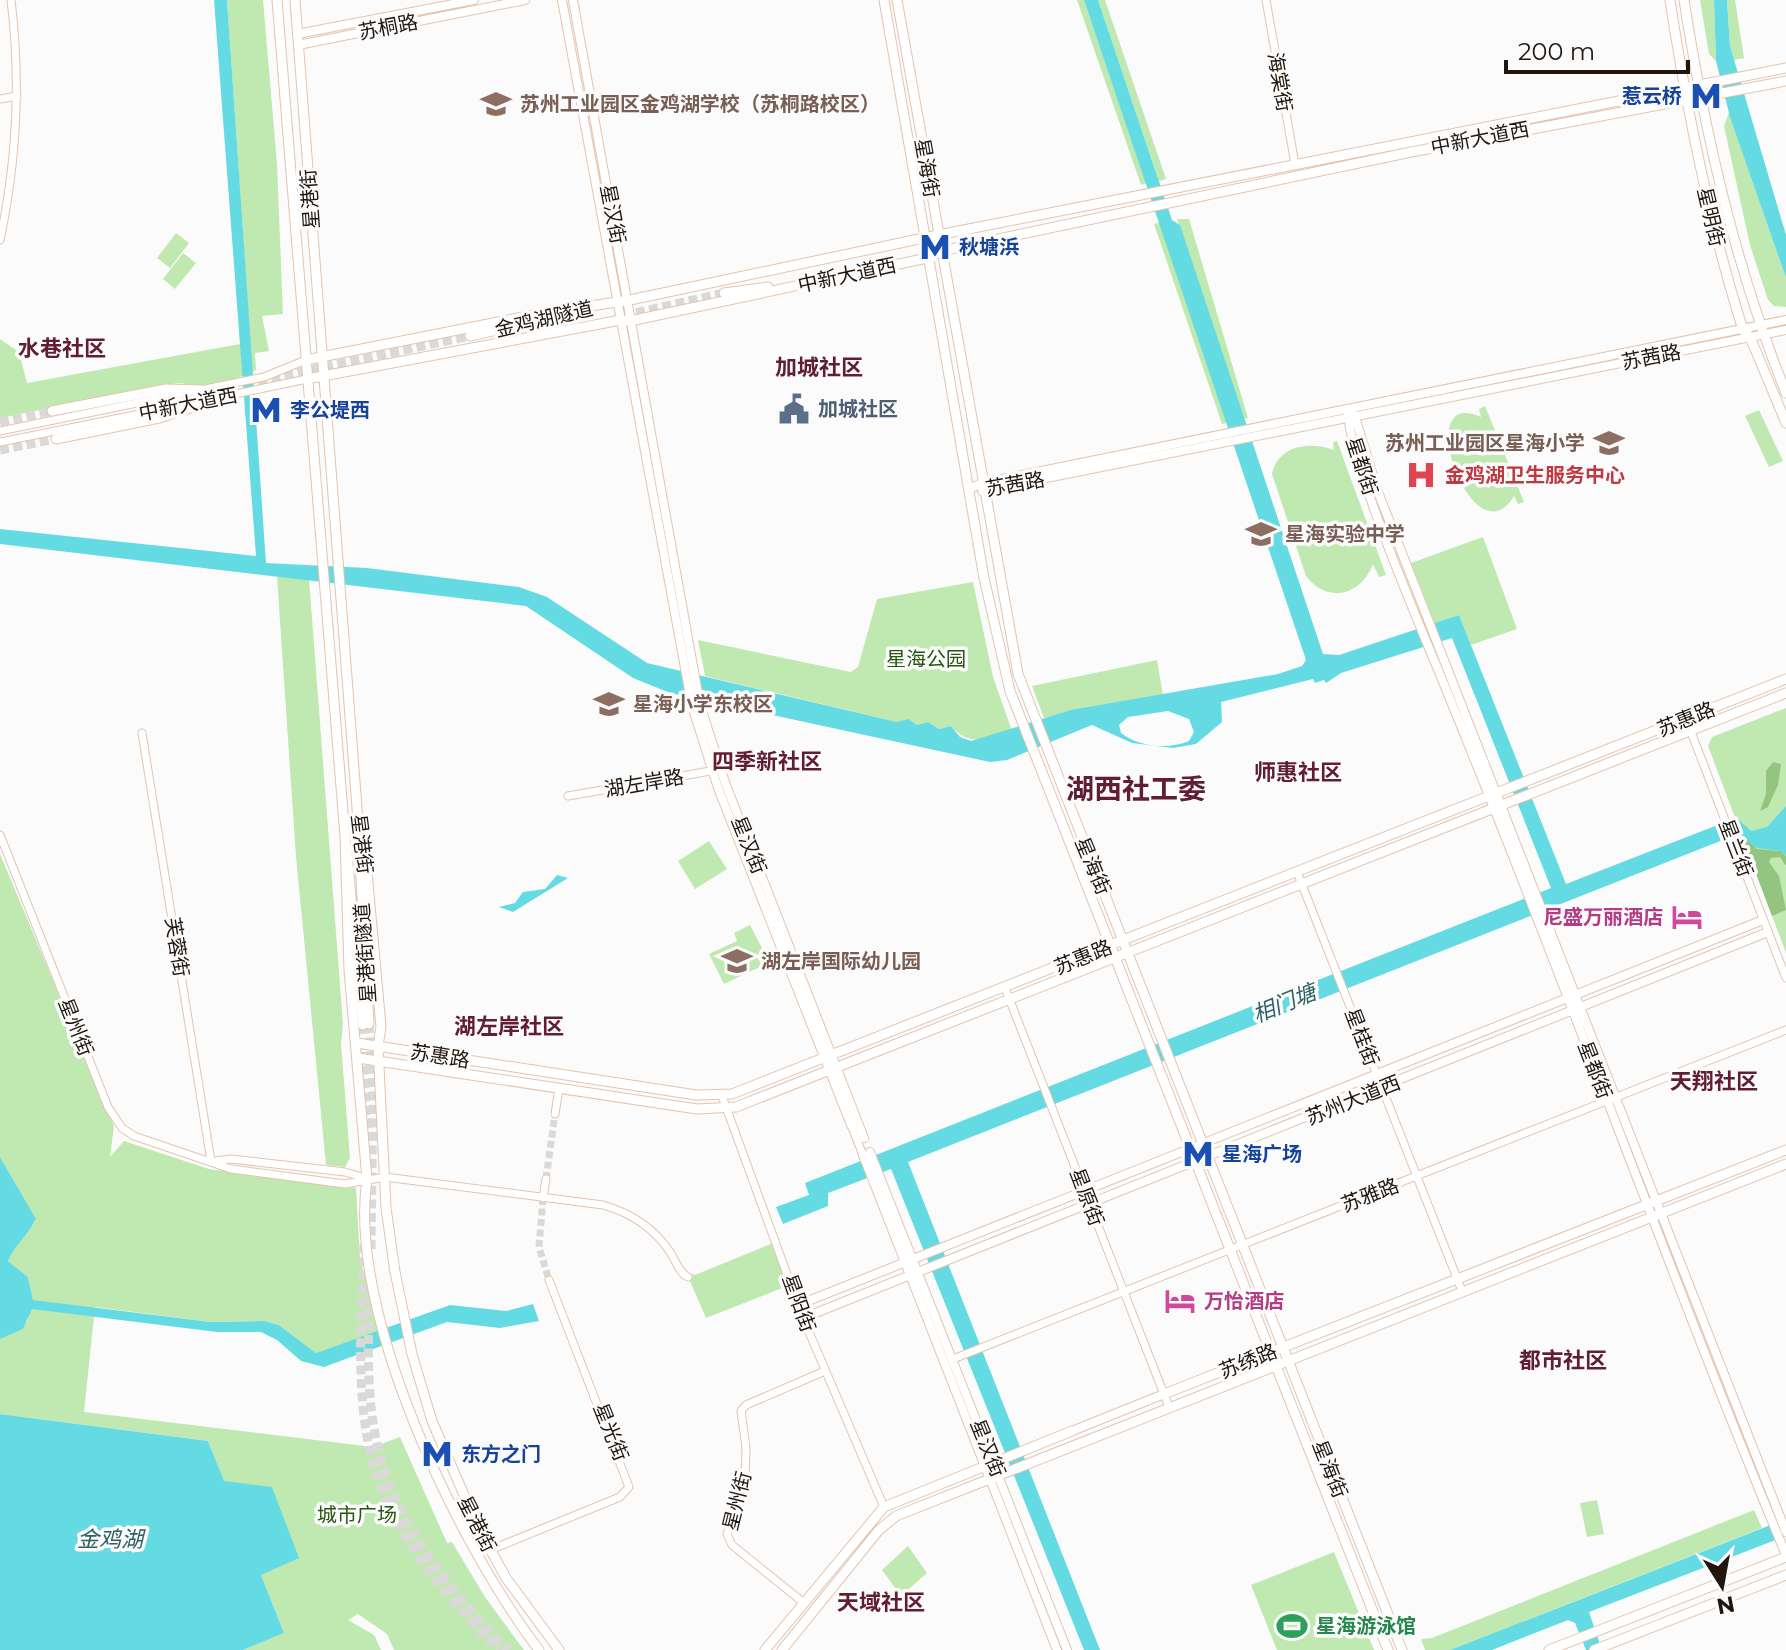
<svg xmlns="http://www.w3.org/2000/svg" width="1786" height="1650" viewBox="0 0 1786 1650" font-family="Montserrat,'Noto Sans SC',sans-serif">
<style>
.green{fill:#c0e9b1}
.forest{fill:#93c581}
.water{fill:#64dbe3;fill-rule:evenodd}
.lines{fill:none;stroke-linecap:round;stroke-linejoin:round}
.tertiary-tunnel{stroke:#dad9d7;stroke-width:7;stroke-dasharray:7 3.5;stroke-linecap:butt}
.primary-tunnel{stroke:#dad9d7;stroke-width:9;stroke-dasharray:9 4.5;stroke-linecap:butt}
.tertiary-casing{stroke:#e4c4ae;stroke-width:9}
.secondary-casing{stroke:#e4c4ae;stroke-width:10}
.primary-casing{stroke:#e4c4ae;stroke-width:11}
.tertiary{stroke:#fff;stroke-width:7}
.secondary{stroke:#fff;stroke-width:8}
.primary{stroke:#fff;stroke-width:9}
.labels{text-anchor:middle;stroke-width:7;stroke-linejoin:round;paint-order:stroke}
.street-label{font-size:20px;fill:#21160e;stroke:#fbfbfb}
.transit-label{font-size:20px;font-weight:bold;fill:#164399;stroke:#fbfbfb;text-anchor:start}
.education-label{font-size:20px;font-weight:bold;fill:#785e54;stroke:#fbfbfb;text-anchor:start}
.service-label{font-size:20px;font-weight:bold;fill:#4e5e75;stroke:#fbfbfb;text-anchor:start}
.health-label{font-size:20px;font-weight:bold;fill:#be3a42;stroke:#fbfbfb;text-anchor:start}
.park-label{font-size:20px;fill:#285612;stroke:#fbfbfb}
.hotel-label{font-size:20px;font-weight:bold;fill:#b23c85;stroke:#fbfbfb;text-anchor:end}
.leisure-label{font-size:20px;font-weight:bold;fill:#27864d;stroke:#fbfbfb;text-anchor:start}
.neighbourhood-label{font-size:22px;font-weight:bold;fill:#611d31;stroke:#fbfbfb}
.water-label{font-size:22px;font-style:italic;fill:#2d6064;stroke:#fbfbfb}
.district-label{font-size:28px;font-weight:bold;fill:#611d31;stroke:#fbfbfb}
</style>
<rect width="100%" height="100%" fill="#fbfbfb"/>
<path class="green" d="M 227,0 L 263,0 L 277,164 L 283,314 L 262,316 L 269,351 L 255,353 L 256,370 L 228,382 L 204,386 L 178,383 L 0,418 L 0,339 L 19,352 L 27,383 L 240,344 L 235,266 L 245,264 Z
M 1077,0 L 1084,0 L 1147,183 L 1141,185 Z
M 1098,0 L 1105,0 L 1166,179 L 1159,181 Z
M 1700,0 L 1714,0 L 1716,61 L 1709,54 Z
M 1727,0 L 1735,0 L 1744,58 L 1734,60 L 1730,46 Z
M 1729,112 L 1786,278 L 1786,307 L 1774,306 L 1768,300 L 1750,245 L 1724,126 Z
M 1177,219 L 1189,219 L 1248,418 L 1243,419 Z
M 1161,222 L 1228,423 L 1222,424 L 1154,224 Z
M 176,233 L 189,243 L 170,268 L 157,258 Z
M 183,253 L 196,263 L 175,289 L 163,279 Z
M 1485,406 L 1524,502 L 1518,504 L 1514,496 C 1473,564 1409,384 1481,417 L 1479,409 Z
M 1759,410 L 1783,461 L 1769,467 L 1745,416 Z
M 1337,441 L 1386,575 L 1379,577 L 1373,564 C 1361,596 1327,604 1306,576 L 1272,474 C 1278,445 1310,441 1334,450 L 1333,442 Z
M 1483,537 L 1517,629 L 1471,645 L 1459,615 L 1435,624 L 1411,563 Z
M 287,576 L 309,579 L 343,1024 L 341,1044 L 350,1158 L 345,1167 L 326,1165 L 296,857 L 277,577 Z
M 973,582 L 993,677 L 1012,731 C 987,738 970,748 951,726 L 939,729 L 928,722 L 917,725 L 908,720 L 897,722 L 705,676 L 698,640 L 851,672 L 858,667 L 877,599 Z
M 1157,660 L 1163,695 L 1044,718 L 1032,686 Z
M 1786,708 L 1786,953 L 1708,746 L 1712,737 Z
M 709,841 L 727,869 L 695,889 L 678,861 Z
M 0,854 L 114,1126 L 110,1157 L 124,1141 L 209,1169 L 356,1188 L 360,1258 L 379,1331 L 316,1353 L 279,1325 L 266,1321 L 211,1322 L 95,1307 L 84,1412 L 373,1447 L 400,1437 L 447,1543 L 452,1542 L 485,1597 L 524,1650 L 394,1650 L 387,1634 L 358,1614 L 348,1620 L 374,1635 L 381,1650 L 243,1650 L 284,1633 L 208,1441 L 0,1414 L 0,1339 L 27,1322 L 33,1300 L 28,1277 L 8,1261 C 15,1244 26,1237 36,1220 L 0,1157 Z
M 750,925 L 765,954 L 759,958 L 762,966 L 724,984 L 709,954 L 737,941 L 734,933 Z
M 773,1243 L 790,1285 L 706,1318 L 686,1272 L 695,1275 Z
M 1597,1500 L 1604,1534 L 1587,1537 L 1580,1503 Z
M 1754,1510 L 1762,1528 L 1450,1650 L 1425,1650 L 1421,1639 L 1432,1638 Z
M 908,1546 L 927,1573 L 901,1596 L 882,1570 Z
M 1334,1552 L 1374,1650 L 1277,1650 L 1251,1585 Z"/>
<path class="forest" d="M 1773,762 L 1781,764 L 1778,785 L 1768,807 L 1760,811 L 1766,794 L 1766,771 Z
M 1741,834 L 1757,849 L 1781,851 L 1786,856 L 1786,866 L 1780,857 L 1771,858 L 1769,862 L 1779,876 L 1786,910 L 1772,916 Z"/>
<path class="water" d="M 214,0 L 227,0 L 266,563 L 367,568 L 519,587 L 547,597 L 647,663 L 897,722 L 908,719 L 917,725 L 928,722 L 939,729 L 951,726 L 960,737 L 971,741 L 1071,710 L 1278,674 L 1302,666 L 1306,660 L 1084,0 L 1098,0 L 1172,220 L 1180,225 L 1323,654 L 1339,655 L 1459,615 L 1566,884 L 1733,819 L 1739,820 L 1751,831 L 1767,827 L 1786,806 L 1786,856 L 1781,851 L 1757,848 L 1738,834 L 908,1162 L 1100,1650 L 1084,1650 L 891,1169 L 828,1193 L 828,1206 L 783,1224 L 776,1207 L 809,1195 L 805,1183 L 1551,888 L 1452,638 L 1341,673 L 1326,683 L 1324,680 L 1315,683 L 1313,679 L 1221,702 L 1222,722 L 1196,744 L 1173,748 L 1132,743 L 1092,725 L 1007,760 L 990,762 L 670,693 L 633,678 L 526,606 L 0,544 L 0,529 L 256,556 ZM 1168,711 L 1189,719 L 1194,732 L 1189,741 C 1168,750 1139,747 1121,733 L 1119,725 L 1128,717 Z
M 1714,0 L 1727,0 L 1730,46 L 1786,235 L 1786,278 L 1730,117 L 1716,61 Z
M 557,875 L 568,878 L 513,912 L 499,907 L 515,903 L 523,892 L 545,889 Z
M 0,1157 L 36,1219 C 27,1237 15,1244 8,1261 L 28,1277 L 33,1300 L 211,1322 L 265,1321 L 279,1325 L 316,1353 L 450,1305 L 506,1311 L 533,1304 L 539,1321 L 500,1328 L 447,1322 L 324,1367 L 301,1361 L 277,1340 L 261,1332 L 217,1332 L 32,1309 L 23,1329 L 0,1339 Z
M 0,1414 L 208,1441 L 224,1481 L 272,1487 L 299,1558 L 261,1575 L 284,1633 L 243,1650 L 0,1650 Z
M 1786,1519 L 1786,1536 L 1589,1612 L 1602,1650 L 1586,1650 L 1575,1623 L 1568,1620 L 1492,1650 L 1450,1650 Z"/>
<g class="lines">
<path class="tertiary-tunnel" d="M 546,1179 L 555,1114
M 543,1198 L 539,1247 L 549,1280"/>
<path class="primary-tunnel" d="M 623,316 L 724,293
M 258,381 L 470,336
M 184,402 L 224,394
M 0,422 L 52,411
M 0,450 L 56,439
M 369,1024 L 373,1093 L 371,1250
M 363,1025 L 366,1133
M 364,1244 C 362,1316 354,1393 373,1464 C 392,1534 449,1600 499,1650
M 370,1281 C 365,1411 366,1480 451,1586 C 469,1608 487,1632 509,1650"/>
<g class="tertiary-casing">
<path id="tertiary" d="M 1266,0 L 1295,164
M 0,99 L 17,96
M 0,240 C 17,160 21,81 11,0
M 226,396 L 307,379
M 0,431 L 264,377 L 306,360
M 0,442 L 194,403
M 1686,719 L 1786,978
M 142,733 L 211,1161
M 568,796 L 716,770
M 0,835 L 108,1107 L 122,1128 L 134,1136 L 231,1169 L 345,1184 L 385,1177 L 603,1205 C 631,1213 654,1228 670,1252 C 676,1261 679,1273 688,1277
M 1297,872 L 1462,1291
M 1005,988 L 1169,1407
M 722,1096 L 803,1318 L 884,1507
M 555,1114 L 559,1088
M 851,1125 L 863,1155
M 215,1161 L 231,1159 L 345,1172 L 365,1178
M 543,1198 L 546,1179
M 953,1359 L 1786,1030
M 490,1550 L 620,1497 L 629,1487 L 549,1280
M 804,1603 L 732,1545 L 727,1534 L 745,1479 L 746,1448 L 741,1411 L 746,1405 L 825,1371"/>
</g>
<g class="secondary-casing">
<path id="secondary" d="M 562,0 L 692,706 L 718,788 L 851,1125
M 573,0 L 700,705 L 726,785 L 864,1138
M 297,34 L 474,0
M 298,45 L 525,0
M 1349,409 C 1342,440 1409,599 1424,636 C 1551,940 1660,1251 1786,1555
M 1349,409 L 1355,417 L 1378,492 L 1786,1532
M 969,489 L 982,483 L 1786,320
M 982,491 L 1786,330
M 870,1152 L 1067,1650
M 863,1155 L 1057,1650
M 798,1305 L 1763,920
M 803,1318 L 1768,932
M 1072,1431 L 1164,1394"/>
</g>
<g class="primary-casing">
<path id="primary" d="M 277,0 L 345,836 L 349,970 L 367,1179 C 347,1314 458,1544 539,1650
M 295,0 L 359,834 L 365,850 L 381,1026 L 378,1047 L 386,1208 L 395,1272 L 412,1354 L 432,1421 L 477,1525 L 506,1578 L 559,1650
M 884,0 L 984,578 L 1010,691 L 1388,1650
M 897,0 L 1018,674 L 1402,1650
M 1670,0 C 1687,112 1709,222 1743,330 L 1750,337 L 1786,423
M 1684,0 C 1705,134 1735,266 1786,393
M 724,293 L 768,287
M 470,336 L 564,315
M 306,360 L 538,314 L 630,300 L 938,235 L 1786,68
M 307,379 L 621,320 L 630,321 L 927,258 L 941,251 L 1411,152 L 1786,81
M 52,411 L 166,389 L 202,390
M 56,439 L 159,418 L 228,396
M 359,841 L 369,1024
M 346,843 L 363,1025
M 357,1043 L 696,1095 L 732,1094 L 1786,679
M 358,1058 L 697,1109 L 736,1107 L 1786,693
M 1164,1394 L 1786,1150
M 765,1650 L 884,1507 L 1072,1431
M 782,1650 L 879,1530 L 896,1516 L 1786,1164
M 1549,1650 L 1786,1557
M 1594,1650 L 1786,1575"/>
</g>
<use href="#tertiary" class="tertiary"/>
<use href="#secondary" class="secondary"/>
<use href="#primary" class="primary"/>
</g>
<defs>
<g id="metro-bare" transform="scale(2.4)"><path d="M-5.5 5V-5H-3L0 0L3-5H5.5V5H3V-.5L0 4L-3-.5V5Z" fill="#1a4fb4" stroke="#fbfbfb" stroke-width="2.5" paint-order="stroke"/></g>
<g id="school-bare" transform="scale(2.4)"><path d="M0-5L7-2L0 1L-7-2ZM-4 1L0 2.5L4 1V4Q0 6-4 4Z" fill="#8d6e63" stroke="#fbfbfb" stroke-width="2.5" paint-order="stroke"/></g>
<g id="civic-bare" transform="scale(2.4)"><path d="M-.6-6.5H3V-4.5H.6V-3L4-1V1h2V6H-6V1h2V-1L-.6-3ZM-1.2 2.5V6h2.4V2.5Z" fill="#5c6f8a" stroke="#fbfbfb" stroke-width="2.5" paint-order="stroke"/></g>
<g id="hospital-bare" transform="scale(2.4)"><path d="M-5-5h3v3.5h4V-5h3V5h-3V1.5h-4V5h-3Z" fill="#e0444e" stroke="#fbfbfb" stroke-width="2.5" paint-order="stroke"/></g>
<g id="hotel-bare" transform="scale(2.4)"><path d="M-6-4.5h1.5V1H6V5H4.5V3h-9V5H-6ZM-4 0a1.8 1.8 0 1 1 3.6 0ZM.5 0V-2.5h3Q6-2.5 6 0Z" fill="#d1479c" stroke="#fbfbfb" stroke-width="2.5" paint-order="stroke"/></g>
<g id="stadium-bare" transform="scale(2.4)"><path d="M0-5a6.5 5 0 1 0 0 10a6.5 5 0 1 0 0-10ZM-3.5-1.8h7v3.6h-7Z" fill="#2e9e5b" stroke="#fbfbfb" stroke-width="2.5" paint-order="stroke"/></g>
</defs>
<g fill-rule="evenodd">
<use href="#metro-bare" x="1706" y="96"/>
<use href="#school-bare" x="496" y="104"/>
<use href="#metro-bare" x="935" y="247"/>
<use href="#civic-bare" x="794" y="409"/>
<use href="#metro-bare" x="266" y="410"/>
<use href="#school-bare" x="1609" y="443"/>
<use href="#hospital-bare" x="1421" y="475"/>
<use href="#school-bare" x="1261" y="534"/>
<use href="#school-bare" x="609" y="704"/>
<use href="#hotel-bare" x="1687" y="917"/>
<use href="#school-bare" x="737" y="961"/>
<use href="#metro-bare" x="1198" y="1154"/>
<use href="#hotel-bare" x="1180" y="1301"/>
<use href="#metro-bare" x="437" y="1454"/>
<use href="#stadium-bare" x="1292" y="1626"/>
</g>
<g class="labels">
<g class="street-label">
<text transform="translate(388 27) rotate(-11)" y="7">苏桐路</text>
<text transform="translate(1280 82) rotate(80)" y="7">海棠街</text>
<text transform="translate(1480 138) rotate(-11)" y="7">中新大道西</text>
<text transform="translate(927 168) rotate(80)" y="7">星海街</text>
<text transform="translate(310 199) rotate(-94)" y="7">星港街</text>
<text transform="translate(613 214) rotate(79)" y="7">星汉街</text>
<text transform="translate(1711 217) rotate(77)" y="7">星明街</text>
<text transform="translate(847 275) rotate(-12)" y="7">中新大道西</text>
<text transform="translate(544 319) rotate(-13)" y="7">金鸡湖隧道</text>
<text transform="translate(1651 357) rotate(-11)" y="7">苏茜路</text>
<text transform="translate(188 404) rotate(-11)" y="7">中新大道西</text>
<text transform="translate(1362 466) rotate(72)" y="7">星都街</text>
<text transform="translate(1015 484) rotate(-10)" y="7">苏茜路</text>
<text transform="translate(1686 719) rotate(-22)" y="7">苏惠路</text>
<text transform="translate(644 783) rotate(-10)" y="7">湖左岸路</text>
<text transform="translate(362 844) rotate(83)" y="7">星港街</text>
<text transform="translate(749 845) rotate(68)" y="7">星汉街</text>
<text transform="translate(1736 848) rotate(69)" y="7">星兰街</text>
<text transform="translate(1093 866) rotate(67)" y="7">星海街</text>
<text transform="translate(177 947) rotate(81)" y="7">芙蓉街</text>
<text transform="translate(365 953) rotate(-94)" y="7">星港街隧道</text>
<text transform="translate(1083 957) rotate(-22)" y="7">苏惠路</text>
<text transform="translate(76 1027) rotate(68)" y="7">星州街</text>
<text transform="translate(1362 1037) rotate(69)" y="7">星桂街</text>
<text transform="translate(440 1056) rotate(9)" y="7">苏惠路</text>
<text transform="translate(1595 1070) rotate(69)" y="7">星都街</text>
<text transform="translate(1353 1100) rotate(-22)" y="7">苏州大道西</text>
<text transform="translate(1370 1195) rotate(-21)" y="7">苏雅路</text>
<text transform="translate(1087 1197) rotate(69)" y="7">星原街</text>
<text transform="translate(799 1303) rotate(70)" y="7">星阳街</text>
<text transform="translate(1248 1361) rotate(-22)" y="7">苏绣路</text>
<text transform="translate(611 1432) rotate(68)" y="7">星光街</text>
<text transform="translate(988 1448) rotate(68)" y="7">星汉街</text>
<text transform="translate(1330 1469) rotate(68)" y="7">星海街</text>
<text transform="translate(737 1501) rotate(-76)" y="7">星州街</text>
<text transform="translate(477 1524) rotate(63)" y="7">星港街</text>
</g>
<g class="transit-label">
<text x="1682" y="103" text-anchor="end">惹云桥</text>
<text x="959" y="254">秋塘浜</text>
<text x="290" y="417">李公堤西</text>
<text x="1222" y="1161">星海广场</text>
<text x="461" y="1461">东方之门</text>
</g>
<g class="education-label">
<text x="520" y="111">苏州工业园区金鸡湖学校（苏桐路校区）</text>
<text x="1585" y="450" text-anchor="end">苏州工业园区星海小学</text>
<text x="1285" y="541">星海实验中学</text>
<text x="633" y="711">星海小学东校区</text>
<text x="761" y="968">湖左岸国际幼儿园</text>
</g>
<g class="service-label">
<text x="818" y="416">加城社区</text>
</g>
<g class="health-label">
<text x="1445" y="482">金鸡湖卫生服务中心</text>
</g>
<g class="park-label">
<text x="926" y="666">星海公园</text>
<text x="357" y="1522">城市广场</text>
</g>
<g class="hotel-label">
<text x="1663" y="924">尼盛万丽酒店</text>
<text x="1204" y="1308" text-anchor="start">万怡酒店</text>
</g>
<g class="leisure-label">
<text x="1316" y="1633">星海游泳馆</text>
</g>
<g class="neighbourhood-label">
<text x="62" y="356">水巷社区</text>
<text x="819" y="375">加城社区</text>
<text x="767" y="769">四季新社区</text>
<text x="1298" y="780">师惠社区</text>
<text x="509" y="1034">湖左岸社区</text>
<text x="1714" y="1089">天翔社区</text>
<text x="1563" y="1368">都市社区</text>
<text x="881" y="1610">天域社区</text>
</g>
<g class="water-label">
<text transform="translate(1284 1003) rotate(-22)" y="8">相门塘</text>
<text x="110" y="1547">金鸡湖</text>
</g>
<g class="district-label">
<text x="1136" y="799">湖西社工委</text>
</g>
</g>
<g transform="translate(1722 1586) rotate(169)" stroke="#fbfbfb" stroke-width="6" paint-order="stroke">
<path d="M0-6L14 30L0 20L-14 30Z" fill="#21160e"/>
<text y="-12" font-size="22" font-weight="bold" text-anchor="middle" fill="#21160e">N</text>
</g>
<path d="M1506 60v12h182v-12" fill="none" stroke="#21160e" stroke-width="4"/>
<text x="1518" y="60" font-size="24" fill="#21160e" stroke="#fbfbfb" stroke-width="6" paint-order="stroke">200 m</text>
</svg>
